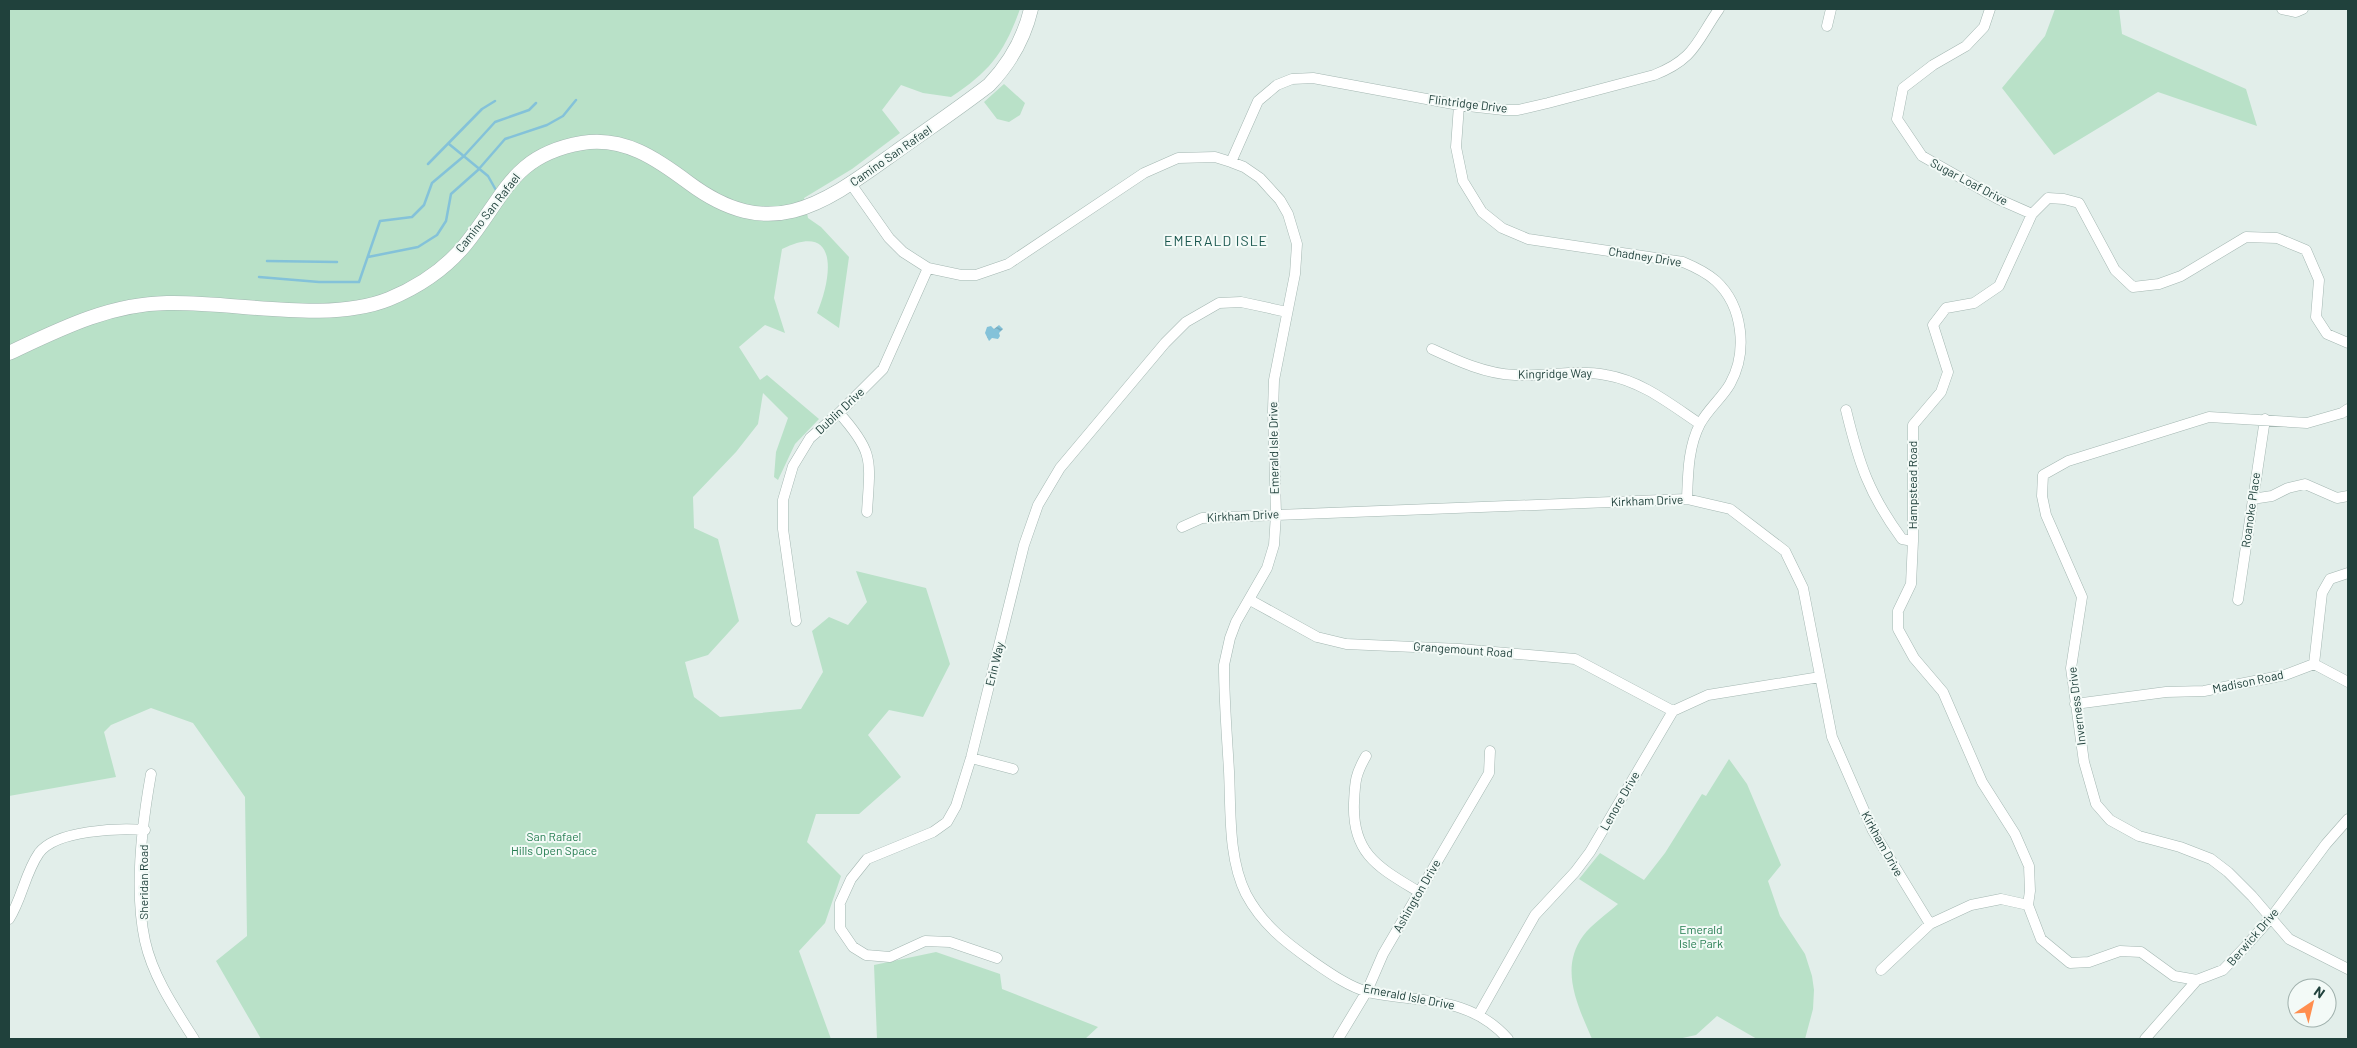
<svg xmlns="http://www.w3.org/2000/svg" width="2357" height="1048" viewBox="0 0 2357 1048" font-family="Barlow,sans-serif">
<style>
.green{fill:#b9e1c8}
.water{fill:url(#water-ripples)}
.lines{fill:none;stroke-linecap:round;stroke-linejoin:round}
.stream{stroke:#84c2d9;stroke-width:2.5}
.minor-casing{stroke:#a4b7b2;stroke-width:11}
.tertiary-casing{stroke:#a4b7b2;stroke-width:15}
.minor{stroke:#fff;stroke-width:10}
.tertiary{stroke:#fff;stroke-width:14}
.labels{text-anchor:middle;stroke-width:4;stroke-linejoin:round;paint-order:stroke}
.street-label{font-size:12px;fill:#20413c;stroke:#f3faf7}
.park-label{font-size:12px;fill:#257d51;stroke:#f3faf7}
.neighbourhood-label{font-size:14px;letter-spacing:1px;fill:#19564e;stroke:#f3faf7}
</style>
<defs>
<pattern id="water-ripples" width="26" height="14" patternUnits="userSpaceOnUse" patternTransform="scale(1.25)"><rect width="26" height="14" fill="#84c2d9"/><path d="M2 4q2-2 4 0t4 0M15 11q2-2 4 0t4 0" fill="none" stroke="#6c9fb1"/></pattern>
</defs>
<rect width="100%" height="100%" fill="#e2eeea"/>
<path class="green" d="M 9,9 L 1020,9 C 1004,53 990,71 951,97 L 923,93 L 901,85 L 882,110 L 900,133 L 852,169 L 804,198 L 808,218 L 821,227 L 849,257 L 839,328 L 817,313 C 832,278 840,220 782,249 L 774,298 L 785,333 L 765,325 L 739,347 L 760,380 L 767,375 L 819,419 L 795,444 L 778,480 L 774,477 L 776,452 L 788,418 L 763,393 L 758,424 L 736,452 L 693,497 L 694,528 L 718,539 L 739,621 L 708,655 L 685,662 L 694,697 L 720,717 L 801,709 L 823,672 L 812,631 L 829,617 L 848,625 L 867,602 L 856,571 L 926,588 L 950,664 L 923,717 L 889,710 L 868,735 L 901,777 L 859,814 L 816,814 L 807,842 L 841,876 L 825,923 L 799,951 L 831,1039 L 261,1039 L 216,961 L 247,936 L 245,797 L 193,723 L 151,708 L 111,725 L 104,732 L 116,777 L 9,796 Z
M 2055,9 L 2119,9 L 2122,34 L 2246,89 L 2257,126 L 2158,92 L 2054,155 L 2002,88 L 2045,36 Z
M 1004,84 L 1025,103 L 1020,115 L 1009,122 L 997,119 L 984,102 Z
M 1729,759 L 1747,784 L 1781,865 L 1768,881 L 1780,916 L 1805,954 L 1812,976 L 1814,990 L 1813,1009 L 1805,1039 L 1757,1039 L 1717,1016 L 1696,1035 L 1678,1039 L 1592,1039 C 1578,1006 1559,969 1583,936 C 1592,924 1607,914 1618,904 L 1579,879 L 1600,853 L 1644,880 L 1665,853 L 1702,794 L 1706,796 Z
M 936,952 L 1000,974 L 1002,989 L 1098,1027 L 1085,1039 L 877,1039 L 874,965 Z"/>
<path class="water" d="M 999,325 L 1003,329 L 999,333 L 1000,336 L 998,339 L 992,338 L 989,341 L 985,333 L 987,327 L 991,326 L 994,329 Z"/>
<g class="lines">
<path class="stream" d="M 449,144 L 488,176 L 497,192
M 428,164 L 482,109 L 495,101
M 368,257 L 418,247 L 437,235 L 446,221 L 451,194 L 478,170 L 505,139 L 547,125 L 563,116 L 576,100
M 267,261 L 337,262
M 259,277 L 319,282 L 359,282 L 380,221 L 412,217 L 424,205 L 432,183 L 464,156 L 495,122 L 529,110 L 536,103"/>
<g class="minor-casing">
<path id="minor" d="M 1990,9 L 1984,27 L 1966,46 L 1933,65 L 1903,88 L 1897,119 L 1922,156 L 1998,199 L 2032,214
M 2282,9 L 2296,12 L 2303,9
M 1827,26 L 1831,9
M 1459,105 L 1456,147 L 1463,181 L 1482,212 L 1502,228 L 1528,239 L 1683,262 C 1695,267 1706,272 1716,281 C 1743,306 1748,352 1730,384 C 1722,398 1708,409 1700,424 C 1688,447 1688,474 1687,499
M 1231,162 L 1258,101 L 1277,85 L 1292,79 L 1313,78 L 1459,105 L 1504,110 L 1518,110 L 1548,103 L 1654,75 C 1695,59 1696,42 1719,9
M 851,184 L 889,238 L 903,252 L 928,268 L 961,275 L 976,275 L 1008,264 L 1144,173 L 1178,158 L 1215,157 L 1231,162 L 1244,167 L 1260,178 L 1280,200 L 1288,214 L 1297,244 L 1295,274 L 1274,380 L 1273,411 L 1276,514 L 1274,545 L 1267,568 L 1236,622 L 1230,638 L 1224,665 C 1224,700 1227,736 1229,771 C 1231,811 1228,858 1246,894 C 1262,924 1285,942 1312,961 C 1328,972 1349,987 1368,992 C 1420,1003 1469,995 1508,1039
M 1432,349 C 1458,361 1486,374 1515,375 C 1546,377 1576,369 1606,375 C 1642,381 1670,404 1700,424
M 2348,409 L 2342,413 L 2307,423 L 2209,417 L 2068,461 L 2043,475 L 2042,496 L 2046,515 L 2082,597 L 2071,668 L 2084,762 L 2096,804 L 2110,820 L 2139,836 L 2180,847 L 2211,859 L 2228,872 L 2252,896 L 2289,939 L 2348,969
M 1846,410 C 1859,464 1869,494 1902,539 L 1913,541
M 839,413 C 875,453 870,461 867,512
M 2252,499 L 2272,496 L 2288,488 L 2305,484 L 2337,498 L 2348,496
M 1182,527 L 1202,518 L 1687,499 L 1730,509 L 1785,551 L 1803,588 L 1832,737 L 1873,831 L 1930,924
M 1250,600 L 1317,637 L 1346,644 L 1460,649 L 1575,659 L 1673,711
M 2238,600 L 2265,419
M 796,621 L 783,529 L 783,500 L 793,466 L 810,438 L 839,413 L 883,369 L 928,268
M 2314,664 L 2348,682
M 2075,704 L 2166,692 L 2204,691 L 2285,675 L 2314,664 L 2322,593 L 2330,579 L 2348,573
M 1366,756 C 1355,775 1355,782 1354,803 C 1352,855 1380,868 1419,892
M 971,758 L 1013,769
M 151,774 C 142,824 134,891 145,941 C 153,977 175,1009 194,1039
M 9,919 C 22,899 25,873 39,853 C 56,830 118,828 145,830
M 997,958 L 950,942 L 925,941 L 890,957 L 866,955 L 853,947 L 840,928 L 840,903 L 851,879 L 867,859 L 933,832 L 947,822 L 956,806 L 971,758 L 1024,545 L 1038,505 L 1060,468 L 1165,343 L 1186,322 L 1219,303 L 1241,302 L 1287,312
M 1881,970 L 1930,924 L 1971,905 L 2001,899 L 2028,905
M 2197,980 L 2174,976 L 2141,952 L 2120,951 L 2089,962 L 2070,963 L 2041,939 L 2028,905 L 2030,891 L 2029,866 L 2015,834 L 1982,782 L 1943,692 L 1914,658 L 1898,629 L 1898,611 L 1911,584 L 1913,541 L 1913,425 L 1941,392 L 1948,372 L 1933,325 L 1946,308 L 1974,303 L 1999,286 L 2032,214 L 2048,198 L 2064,199 L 2079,203 L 2115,270 L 2133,287 L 2159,284 L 2181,276 L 2246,237 L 2277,238 L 2306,250 L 2319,280 L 2316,317 L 2327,334 L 2348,343
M 1479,1014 L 1535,915 L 1575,872 L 1590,852 L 1673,711 L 1708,695 L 1820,677
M 1338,1039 L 1367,991 L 1383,954 L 1489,773 L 1490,751
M 2145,1039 L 2197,980 L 2223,970 L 2245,947 L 2270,919 L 2326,844 L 2348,819"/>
</g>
<g class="tertiary-casing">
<path id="tertiary" d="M 9,353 C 60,329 109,304 167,303 C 234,301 327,324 389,299 C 418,287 445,269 465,245 C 505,196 512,155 582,143 C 624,136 657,159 689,183 C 771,244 823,204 893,154 C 925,131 958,109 989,85 C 1010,63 1024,39 1031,9"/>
</g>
<use href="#minor" class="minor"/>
<use href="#tertiary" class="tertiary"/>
</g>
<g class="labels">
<g class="street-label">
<text transform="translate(1468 104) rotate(7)" y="4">Flintridge Drive</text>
<text transform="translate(891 156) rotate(-35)" y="4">Camino San Rafael</text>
<text transform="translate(1969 182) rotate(28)" y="4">Sugar Loaf Drive</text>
<text transform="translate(488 213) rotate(-52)" y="4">Camino San Rafael</text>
<text transform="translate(1645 257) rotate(9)" y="4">Chadney Drive</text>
<text transform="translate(1555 374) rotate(-1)" y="4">Kingridge Way</text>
<text transform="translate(840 411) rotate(-43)" y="4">Dublin Drive</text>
<text transform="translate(1274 448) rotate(-91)" y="4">Emerald Isle Drive</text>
<text transform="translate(1913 485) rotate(-90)" y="4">Hampstead Road</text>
<text transform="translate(1647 501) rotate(-2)" y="4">Kirkham Drive</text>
<text transform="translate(2251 510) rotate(-82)" y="4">Roanoke Place</text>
<text transform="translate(1243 516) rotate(-3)" y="4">Kirkham Drive</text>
<text transform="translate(1463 650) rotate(4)" y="4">Grangemount Road</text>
<text transform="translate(995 664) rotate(-76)" y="4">Erin Way</text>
<text transform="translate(2248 682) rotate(-12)" y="4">Madison Road</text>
<text transform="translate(2077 706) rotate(-97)" y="4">Inverness Drive</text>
<text transform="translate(1620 801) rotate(-60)" y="4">Lenore Drive</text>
<text transform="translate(1882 844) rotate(61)" y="4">Kirkham Drive</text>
<text transform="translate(144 882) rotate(-90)" y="4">Sheridan Road</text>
<text transform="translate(1417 896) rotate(-60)" y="4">Ashington Drive</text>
<text transform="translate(2253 937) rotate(-49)" y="4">Berwick Drive</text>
<text transform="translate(1409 997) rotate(11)" y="4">Emerald Isle Drive</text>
</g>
<g class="park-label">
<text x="554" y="841">San Rafael<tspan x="554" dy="14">Hills Open Space</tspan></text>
<text x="1701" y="934">Emerald<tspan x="1701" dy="14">Isle Park</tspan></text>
</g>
<g class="neighbourhood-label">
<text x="1216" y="246">EMERALD ISLE</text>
</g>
</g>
<rect width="2357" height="1048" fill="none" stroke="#20413c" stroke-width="20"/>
<g transform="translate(2312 1003) rotate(35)"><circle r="24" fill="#f3faf7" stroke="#9fb0ac"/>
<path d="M0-4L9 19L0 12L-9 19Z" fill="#ff8e4f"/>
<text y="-8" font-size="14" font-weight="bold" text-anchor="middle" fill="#20413c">N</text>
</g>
</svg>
